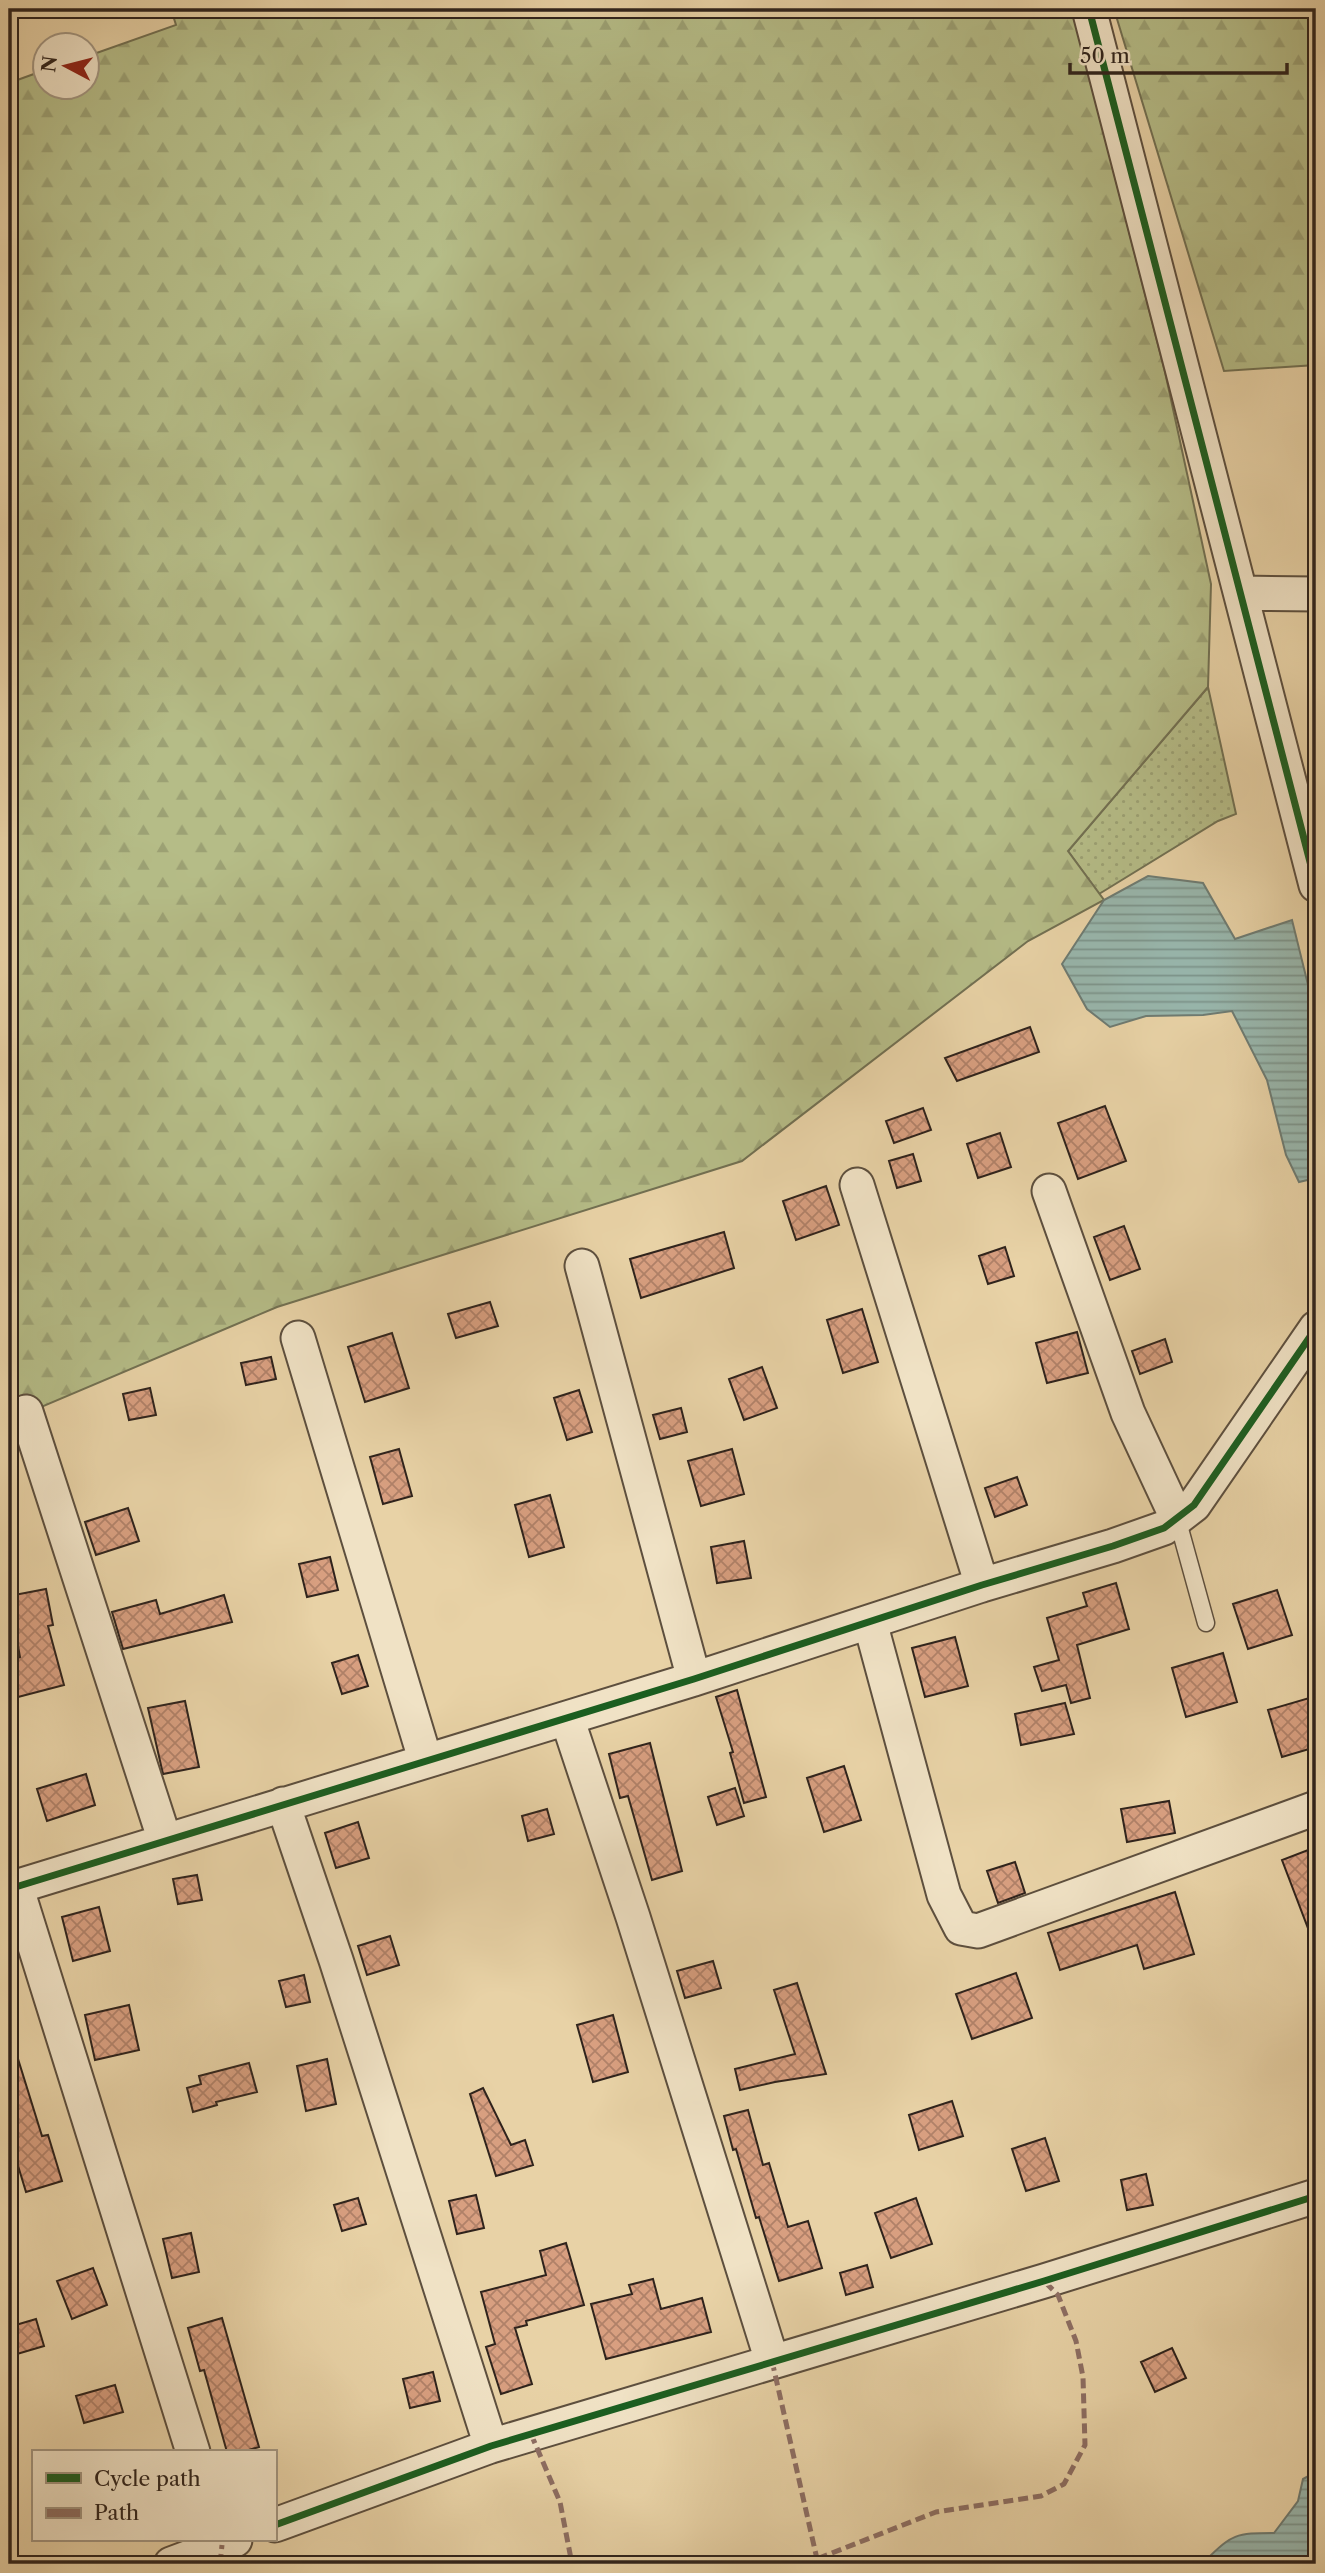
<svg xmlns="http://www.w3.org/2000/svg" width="1325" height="2573" viewBox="0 0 1325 2573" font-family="'Libre Caslon Text',serif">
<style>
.grass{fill:url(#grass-dots);stroke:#727052;stroke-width:2}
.forest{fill:url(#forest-firs);stroke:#727052;stroke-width:2}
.water{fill:url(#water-rules);stroke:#6e7b72;stroke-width:2}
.building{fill:url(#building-cross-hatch);stroke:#2f231c;stroke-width:2}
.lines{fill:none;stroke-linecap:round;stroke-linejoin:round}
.lane-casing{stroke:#5d4f3e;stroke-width:19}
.street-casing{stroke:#5d4f3e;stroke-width:37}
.lane{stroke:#f0e2c5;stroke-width:16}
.street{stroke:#f0e2c5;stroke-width:33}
.quiet{stroke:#8d6e63;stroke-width:5;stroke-dasharray:10 5;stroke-linecap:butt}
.cycleway-casing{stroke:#f0e2c5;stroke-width:11}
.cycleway{stroke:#1b5e20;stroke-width:7}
</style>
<defs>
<pattern id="grass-dots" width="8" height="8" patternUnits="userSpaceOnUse" patternTransform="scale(1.75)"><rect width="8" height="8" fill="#b5bc87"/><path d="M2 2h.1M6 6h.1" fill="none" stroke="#9ca174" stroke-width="1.8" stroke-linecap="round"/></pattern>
<pattern id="forest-firs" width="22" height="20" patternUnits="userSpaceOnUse" patternTransform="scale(1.75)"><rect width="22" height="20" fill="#b5bc87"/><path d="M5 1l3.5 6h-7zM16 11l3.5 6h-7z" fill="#9ca174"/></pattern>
<pattern id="water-rules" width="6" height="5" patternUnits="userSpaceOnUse" patternTransform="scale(1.75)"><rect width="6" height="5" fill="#98b6ac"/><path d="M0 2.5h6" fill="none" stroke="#7c948b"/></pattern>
<pattern id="building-cross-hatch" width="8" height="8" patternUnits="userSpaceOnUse" patternTransform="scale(1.75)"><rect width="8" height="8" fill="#d89f80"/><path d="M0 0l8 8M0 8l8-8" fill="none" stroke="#b08168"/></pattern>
</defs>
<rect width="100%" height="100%" fill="#e8d2a6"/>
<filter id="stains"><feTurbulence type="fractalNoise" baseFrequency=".00286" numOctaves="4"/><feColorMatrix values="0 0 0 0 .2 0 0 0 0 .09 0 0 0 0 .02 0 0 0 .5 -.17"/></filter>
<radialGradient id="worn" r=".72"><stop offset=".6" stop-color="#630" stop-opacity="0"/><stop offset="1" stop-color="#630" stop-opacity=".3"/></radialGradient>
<path class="grass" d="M 1208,687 L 1236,814 L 1218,821 L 1099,894 L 1068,851 Z"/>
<path class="forest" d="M 171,9 L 1072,9 L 1165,372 L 1211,584 L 1208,687 L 1068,851 L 1104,900 L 1028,941 L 742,1161 L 277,1307 L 39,1408 L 9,1390 L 9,83 L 45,70 L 46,88 L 88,88 L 88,56 L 176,25 Z
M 1114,9 L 1316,9 L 1316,365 L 1224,371 Z"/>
<path class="water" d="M 1148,876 L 1203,883 L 1235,939 L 1292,920 L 1316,1017 L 1316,1178 L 1299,1182 L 1286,1155 L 1267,1080 L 1232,1011 L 1203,1015 L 1146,1016 L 1110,1027 L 1087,1009 L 1062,964 L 1104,900 Z
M 1316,2472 L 1316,2550 L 1311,2557 L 1312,2564 L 1205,2564 L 1205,2561 C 1232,2534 1236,2533 1274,2533 L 1298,2501 L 1303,2479 Z"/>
<path class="building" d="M 1030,1027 L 1039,1052 L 957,1081 L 945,1058 Z
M 1105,1106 L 1126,1161 L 1078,1179 L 1058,1123 Z
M 923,1108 L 931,1130 L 894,1143 L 886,1121 Z
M 1000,1133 L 1011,1167 L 978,1178 L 967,1144 Z
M 913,1154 L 921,1181 L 897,1188 L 889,1161 Z
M 826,1186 L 839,1225 L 796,1240 L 783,1201 Z
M 1124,1226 L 1140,1269 L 1110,1280 L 1094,1237 Z
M 724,1232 L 734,1268 L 641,1298 L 630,1259 Z
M 1005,1247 L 1014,1276 L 988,1284 L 979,1256 Z
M 490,1302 L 498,1326 L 456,1338 L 448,1314 Z
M 862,1309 L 878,1362 L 843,1373 L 827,1320 Z
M 1077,1332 L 1088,1373 L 1047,1383 L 1036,1343 Z
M 392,1333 L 409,1388 L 365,1402 L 348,1347 Z
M 1165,1339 L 1172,1362 L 1140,1374 L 1132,1351 Z
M 271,1357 L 276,1379 L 246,1385 L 241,1363 Z
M 762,1367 L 777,1408 L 744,1420 L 729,1379 Z
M 150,1388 L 156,1415 L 129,1420 L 123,1394 Z
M 579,1390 L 592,1432 L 567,1440 L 554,1398 Z
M 681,1408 L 687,1432 L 660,1439 L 653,1415 Z
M 399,1449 L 412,1496 L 383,1504 L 370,1457 Z
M 732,1449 L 744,1494 L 701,1506 L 688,1461 Z
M 1017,1477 L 1027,1505 L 995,1517 L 985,1488 Z
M 550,1495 L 564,1547 L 529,1557 L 515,1505 Z
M 128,1508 L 139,1541 L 96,1555 L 85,1522 Z
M 744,1541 L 751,1578 L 717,1583 L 711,1547 Z
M 330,1557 L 338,1590 L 307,1597 L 299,1564 Z
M 1116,1583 L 1129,1629 L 1077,1645 L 1090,1698 L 1071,1703 L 1066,1685 L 1042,1691 L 1034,1667 L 1059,1660 L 1047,1618 L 1087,1606 L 1083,1593 Z
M 46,1589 L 53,1625 L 48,1626 L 64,1685 L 18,1697 L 9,1662 L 9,1660 L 20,1657 L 9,1596 Z
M 1277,1590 L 1292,1635 L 1248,1649 L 1233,1604 Z
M 224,1595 L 232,1622 L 123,1649 L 112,1612 L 156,1600 L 160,1614 Z
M 955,1637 L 968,1686 L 925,1697 L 912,1648 Z
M 1223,1653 L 1237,1702 L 1186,1717 L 1172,1668 Z
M 358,1655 L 368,1686 L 342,1694 L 332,1663 Z
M 737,1690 L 766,1797 L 744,1803 L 730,1753 L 733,1752 L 716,1697 Z
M 1316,1696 L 1316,1747 L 1282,1757 L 1268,1710 Z
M 185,1701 L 199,1767 L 163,1774 L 148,1708 Z
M 1065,1703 L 1074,1734 L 1021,1745 L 1015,1714 Z
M 650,1743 L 682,1871 L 652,1880 L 628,1796 L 620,1798 L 609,1754 Z
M 844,1766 L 861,1820 L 824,1832 L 807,1778 Z
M 86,1774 L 95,1805 L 47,1821 L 37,1789 Z
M 735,1788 L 744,1816 L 717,1825 L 708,1797 Z
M 1169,1801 L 1175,1833 L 1127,1842 L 1121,1809 Z
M 547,1809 L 554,1834 L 528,1841 L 522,1816 Z
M 358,1822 L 369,1858 L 336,1868 L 325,1833 Z
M 1316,1847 L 1316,1944 L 1314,1944 L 1282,1860 Z
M 1015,1862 L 1025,1893 L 998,1903 L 987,1871 Z
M 197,1875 L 202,1900 L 178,1904 L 173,1879 Z
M 1175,1892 L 1194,1954 L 1144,1969 L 1137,1945 L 1060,1970 L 1048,1933 Z
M 99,1907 L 110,1951 L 73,1961 L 62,1917 Z
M 390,1936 L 399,1965 L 367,1975 L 358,1946 Z
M 713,1961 L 721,1988 L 685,1998 L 677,1971 Z
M 1016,1973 L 1032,2018 L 972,2039 L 956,1994 Z
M 304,1975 L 310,2002 L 286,2007 L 279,1981 Z
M 797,1983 L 826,2074 L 775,2082 L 740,2090 L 735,2069 L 795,2054 L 774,1990 Z
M 129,2005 L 139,2050 L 95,2060 L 85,2015 Z
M 613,2015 L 628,2072 L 593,2082 L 577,2025 Z
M 14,2046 L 42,2136 L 48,2135 L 62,2181 L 26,2192 L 9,2136 L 9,2047 Z
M 327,2059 L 336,2104 L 306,2111 L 297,2066 Z
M 249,2063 L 257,2092 L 216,2102 L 217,2105 L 193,2112 L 187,2088 L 201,2084 L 199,2076 Z
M 483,2088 L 511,2145 L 525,2140 L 533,2165 L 496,2176 L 470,2094 Z
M 952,2101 L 963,2136 L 919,2150 L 909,2115 Z
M 748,2110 L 763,2165 L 769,2163 L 788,2227 L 808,2221 L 822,2268 L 779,2281 L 759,2217 L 756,2218 L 736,2149 L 733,2150 L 724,2116 Z
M 1045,2138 L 1059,2181 L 1026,2191 L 1012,2149 Z
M 1146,2174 L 1153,2205 L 1127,2210 L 1121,2180 Z
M 476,2195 L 484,2228 L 457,2234 L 449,2201 Z
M 358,2198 L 366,2224 L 342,2231 L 334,2205 Z
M 916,2198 L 932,2244 L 891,2258 L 875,2213 Z
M 191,2233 L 199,2272 L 172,2278 L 163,2239 Z
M 566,2243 L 584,2305 L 526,2321 L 527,2325 L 515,2328 L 532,2384 L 501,2394 L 486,2347 L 495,2344 L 481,2292 L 546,2275 L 540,2251 Z
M 867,2265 L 873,2287 L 846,2295 L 840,2273 Z
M 93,2268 L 107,2305 L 72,2319 L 57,2281 Z
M 653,2279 L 661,2309 L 702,2298 L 711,2332 L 606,2359 L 591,2304 L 632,2294 L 629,2285 Z
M 222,2318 L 259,2447 L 242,2452 L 227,2452 L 204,2370 L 200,2371 L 188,2328 Z
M 36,2319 L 44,2346 L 17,2354 L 9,2327 Z
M 1172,2348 L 1186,2378 L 1155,2392 L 1141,2362 Z
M 433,2372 L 440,2401 L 410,2408 L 403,2379 Z
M 115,2385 L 123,2412 L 84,2423 L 76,2396 Z"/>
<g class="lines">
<g class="lane-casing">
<path id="lane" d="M 1177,1518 L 1206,1623"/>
</g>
<g class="street-casing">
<path id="street" d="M 1089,9 L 1316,885
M 1241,593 L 1316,594
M 857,1185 L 982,1585
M 1049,1191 L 1128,1413 L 1177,1518
M 582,1266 L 694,1679
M 298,1338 L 425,1759
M 26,1412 L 165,1841
M 870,1622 L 944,1895 L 961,1928 L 978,1931 L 1316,1808
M 567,1718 L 633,1917 L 772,2361
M 283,1804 L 336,1960 L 491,2446
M 16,1886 L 193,2452
M 9,1889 L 694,1679 L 982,1585 L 1113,1546 L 1164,1528 L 1194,1505 L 1316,1328
M 275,2525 L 491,2446 L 1044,2281 L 1316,2196
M 171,2564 L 235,2540"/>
</g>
<use href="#lane" class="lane"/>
<use href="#street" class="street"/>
<path class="quiet" d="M 772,2361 L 817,2559
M 531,2434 L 560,2502 L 572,2564
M 220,2564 L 222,2545
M 804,2564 L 936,2512 L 1041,2496 L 1064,2484 L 1085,2445 L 1083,2377 L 1076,2341 L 1058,2295 L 1044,2281"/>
<g class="cycleway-casing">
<path id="cycleway" d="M 1089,9 L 1316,885
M 9,1889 L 694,1679 L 982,1585 L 1113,1546 L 1164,1528 L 1194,1505 L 1316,1328
M 275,2525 L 491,2446 L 1044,2281 L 1316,2196"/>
</g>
<use href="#cycleway" class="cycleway"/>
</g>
<rect width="1325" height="2573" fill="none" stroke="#e8d2a6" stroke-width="35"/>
<rect x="10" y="10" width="1304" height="2552" fill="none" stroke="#2f231c" stroke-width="3.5"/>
<rect x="18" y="18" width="1290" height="2538" fill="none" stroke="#2f231c" stroke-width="2"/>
<rect x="32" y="2450" width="245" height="91" fill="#f0e2c5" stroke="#a39681" stroke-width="2"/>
<rect x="46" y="2473" width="35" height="10" fill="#1b5e20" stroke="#a39681" stroke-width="2"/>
<text x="94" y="2486" font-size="21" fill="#2f231c">Cycle path</text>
<rect x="46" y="2508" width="35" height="10" fill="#8d6e63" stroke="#a39681" stroke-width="2"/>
<text x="94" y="2520" font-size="21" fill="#2f231c">Path</text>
<g transform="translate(66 66) rotate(277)"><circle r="33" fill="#f0e2c5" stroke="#a39681" stroke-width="2"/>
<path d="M0-5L12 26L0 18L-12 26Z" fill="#8f2418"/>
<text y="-10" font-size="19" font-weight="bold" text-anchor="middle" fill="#2f231c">N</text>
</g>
<path d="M1070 63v10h217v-10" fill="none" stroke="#2f231c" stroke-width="3.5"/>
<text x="1080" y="63" font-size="21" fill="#2f231c" stroke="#f0e2c5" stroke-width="5" paint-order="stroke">50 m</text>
<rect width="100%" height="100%" filter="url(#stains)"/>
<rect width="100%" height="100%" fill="url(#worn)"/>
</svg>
